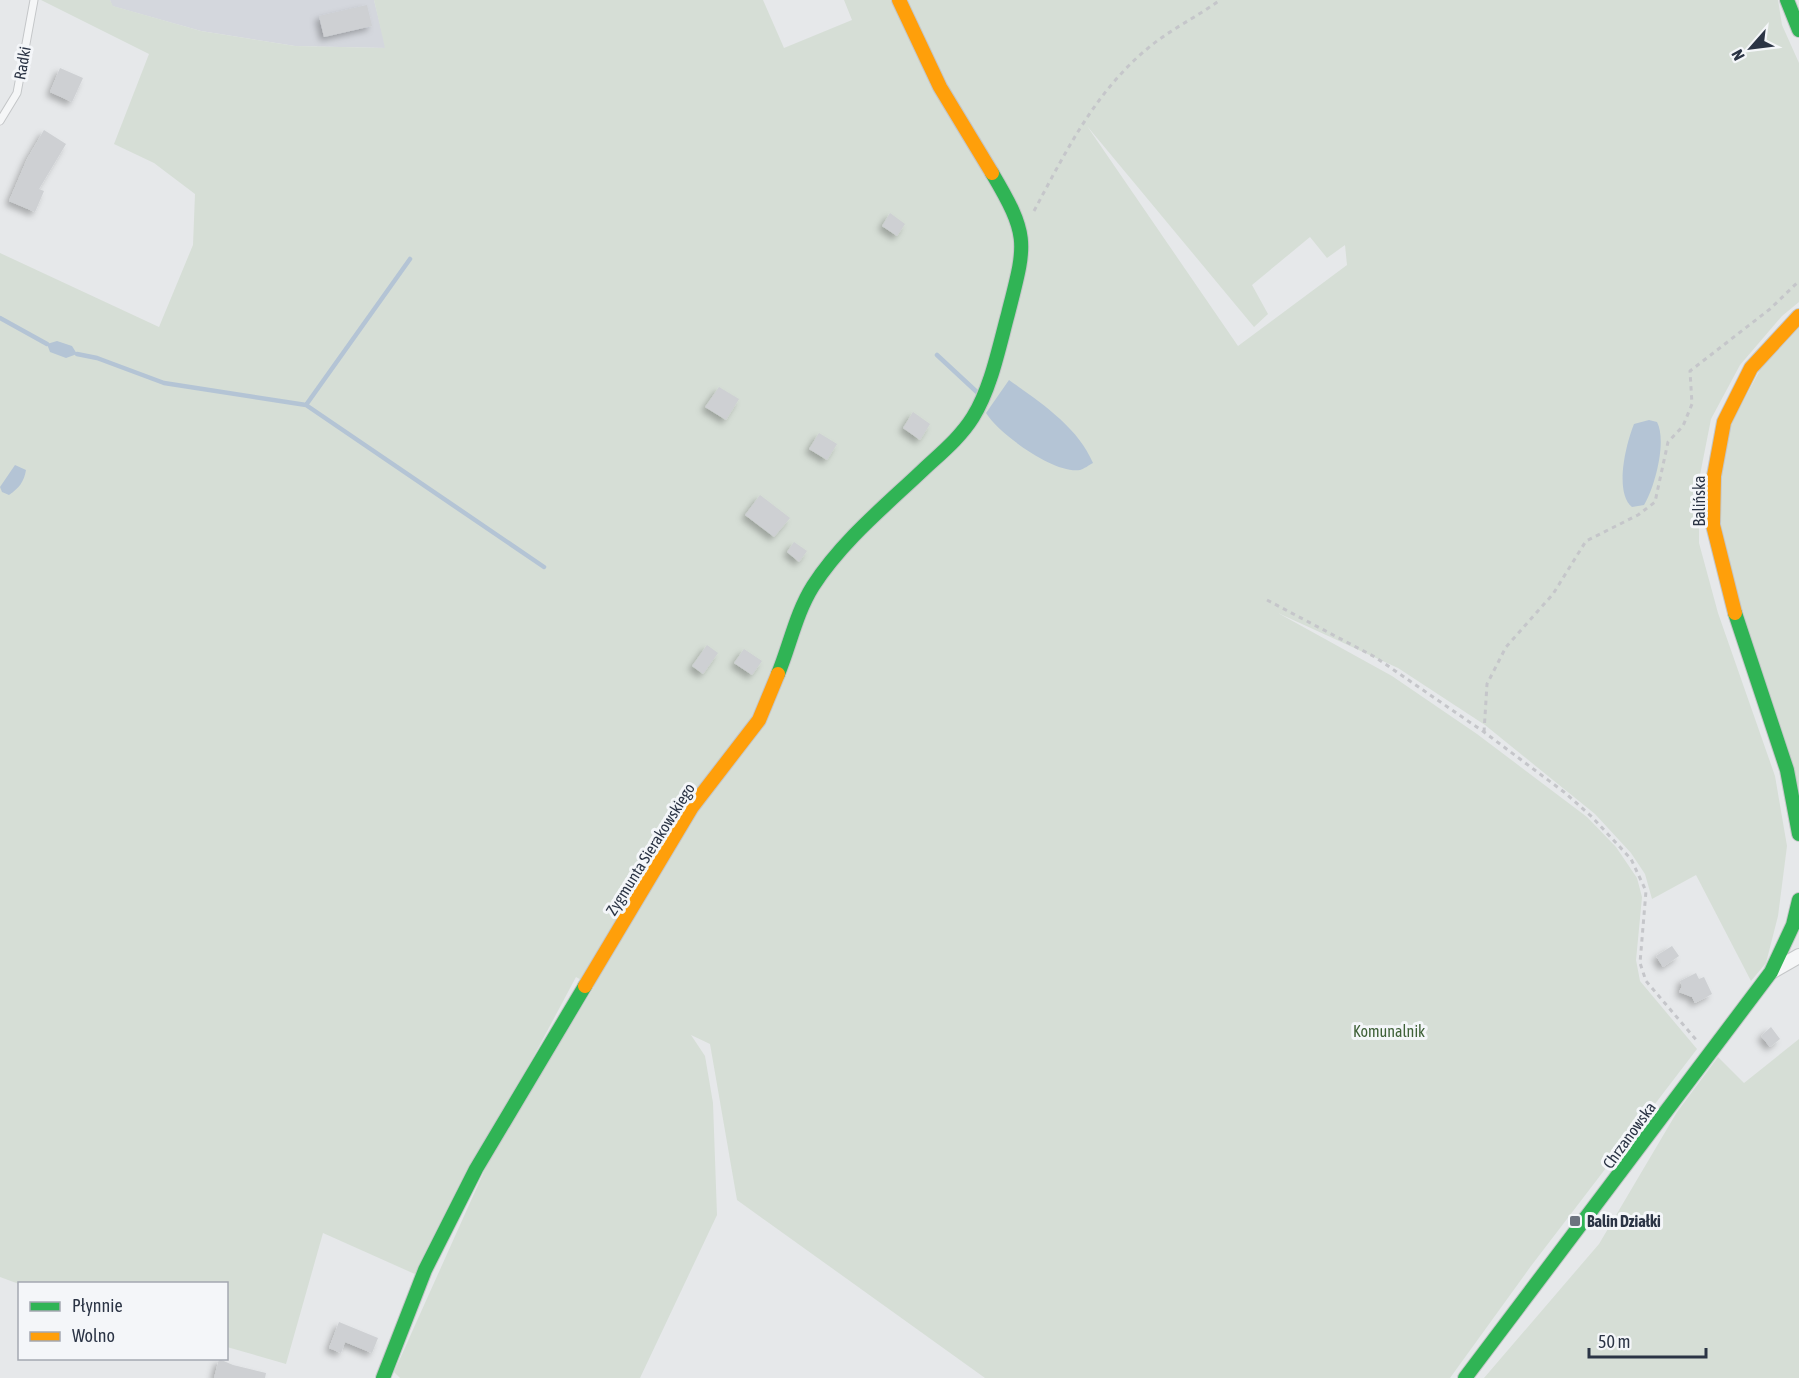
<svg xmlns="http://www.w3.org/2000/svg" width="1799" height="1378" viewBox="0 0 1799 1378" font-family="'Asap Condensed',sans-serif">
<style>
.built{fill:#d4d7dd}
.green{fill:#d6ded6;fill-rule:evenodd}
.water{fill:#b4c4d5}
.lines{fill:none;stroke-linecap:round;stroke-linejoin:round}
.stream{stroke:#b4c4d5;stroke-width:4.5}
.building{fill:#ced0d3;filter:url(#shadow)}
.lane-casing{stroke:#c4c6c8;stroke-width:9}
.street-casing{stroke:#c4c6c8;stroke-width:16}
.fast-casing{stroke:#c4c6c8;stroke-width:16}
.slow-casing{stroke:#c4c6c8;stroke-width:16}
.path{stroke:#c5c6ca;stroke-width:3;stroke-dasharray:4.5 4.5;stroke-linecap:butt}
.lane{stroke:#f5f6f7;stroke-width:7}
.street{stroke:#f5f6f7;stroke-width:14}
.fast{stroke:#30b455;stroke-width:14}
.slow{stroke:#ff9f0a;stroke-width:14}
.poi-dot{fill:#6c737f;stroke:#f4f6f9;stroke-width:2}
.labels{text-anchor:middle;stroke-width:6;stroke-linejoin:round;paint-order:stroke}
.street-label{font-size:16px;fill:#2b3445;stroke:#f4f6f9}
.park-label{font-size:16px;fill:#3f6138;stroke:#f4f6f9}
.poi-label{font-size:16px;font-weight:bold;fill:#2b3445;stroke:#f4f6f9;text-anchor:start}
</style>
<defs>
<filter id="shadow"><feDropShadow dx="-4" dy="4" stdDeviation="3" flood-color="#0004"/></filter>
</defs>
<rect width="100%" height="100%" fill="#e6e8ea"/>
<path class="built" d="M 110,0 L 374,0 L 386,48 L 295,46 L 201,31 L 112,6 Z"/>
<path class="green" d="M 41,0 L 110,0 L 113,6 L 201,31 L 295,46 L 385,48 L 374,0 L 763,0 L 784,48 L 852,20 L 844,0 L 1778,0 L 1782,25 L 1799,63 L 1799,302 L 1782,316 L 1740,365 L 1711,419 L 1699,480 L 1699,543 L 1718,613 L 1775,776 L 1787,846 L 1778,916 L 1766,963 L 1751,981 L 1696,875 L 1652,899 L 1645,874 L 1631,853 L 1595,814 L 1485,725 L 1398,668 L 1278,613 L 1392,676 L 1477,734 L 1587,817 L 1616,847 L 1637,878 L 1642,897 L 1636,960 L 1640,981 L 1697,1049 L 1531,1266 L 1450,1378 L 985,1378 L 737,1200 L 710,1044 L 691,1035 L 705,1056 L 713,1103 L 717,1215 L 640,1378 L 400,1378 L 394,1372 L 491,1156 L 594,987 L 576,977 L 417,1275 L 323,1233 L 286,1364 L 227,1347 L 226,1284 L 19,1284 L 0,1277 L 0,253 L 159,327 L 193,245 L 195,194 L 154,163 L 114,144 L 149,54 ZM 1087,126 L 1254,327 L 1268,314 L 1252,285 L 1310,237 L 1327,258 L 1345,245 L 1347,265 L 1238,346 Z
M 1799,328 L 1799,789 L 1743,617 L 1720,520 L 1722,470 L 1731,424 L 1760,370 Z
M 1799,1039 L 1799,1378 L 1484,1378 L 1599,1244 L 1677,1112 L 1718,1057 L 1744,1083 Z"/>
<path class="water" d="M 57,341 L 72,346 L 77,354 L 66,358 L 50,352 L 47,344 Z
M 1009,380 C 1040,402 1078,427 1093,463 C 1089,465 1084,469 1080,470 C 1054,474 999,434 986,413 Z
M 1649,420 L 1657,422 C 1667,441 1655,487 1644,505 L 1632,507 C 1614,492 1626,444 1634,424 Z
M 15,465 L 26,470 C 24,482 19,488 9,495 L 2,492 L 0,487 Z"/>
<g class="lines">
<path class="stream" d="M 0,318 L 47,344
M 77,354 L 97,358 L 164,383 L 306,405 L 544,567
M 937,355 L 979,394
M 306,405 L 410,259"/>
</g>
<path class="building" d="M 367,5 L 372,26 L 324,37 L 319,16 Z
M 60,68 L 83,78 L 72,102 L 50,92 Z
M 44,130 L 66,144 L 39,189 L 44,191 L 35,212 L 9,201 L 27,159 Z
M 890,213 L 905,224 L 897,236 L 882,226 Z
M 719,387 L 739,399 L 726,420 L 705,407 Z
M 913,412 L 930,424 L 920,440 L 903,428 Z
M 819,433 L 837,444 L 827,460 L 809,449 Z
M 760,495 L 790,518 L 774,537 L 745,515 Z
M 794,542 L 807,551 L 799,562 L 787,552 Z
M 707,645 L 718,653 L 703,674 L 692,666 Z
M 744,649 L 762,661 L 752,675 L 734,663 Z
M 1672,946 L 1679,956 L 1663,967 L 1656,956 Z
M 1696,973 L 1699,979 L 1704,977 L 1712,994 L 1695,1003 L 1692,997 L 1679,992 L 1682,986 L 1680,981 Z
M 1771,1027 L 1780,1039 L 1770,1047 L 1761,1036 Z
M 339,1322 L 378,1338 L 372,1353 L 345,1342 L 341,1353 L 329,1348 Z
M 219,1359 L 233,1365 L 266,1373 L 265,1378 L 214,1378 Z"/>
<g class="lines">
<g class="lane-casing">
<path id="lane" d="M 0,121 L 17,93 L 34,0"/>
</g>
<g class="street-casing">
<path id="street" d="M 1771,972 L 1799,956"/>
</g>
<g class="fast-casing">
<path id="fast" d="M 1787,0 L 1799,30
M 1735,613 L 1787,770 L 1799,834
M 778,674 C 790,645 796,613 813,586 C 842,541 885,506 923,470 C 940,454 960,438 973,417 C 991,388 999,347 1008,314 C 1026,243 1030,237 992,173
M 383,1378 L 425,1270 L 476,1169 L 585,986
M 1465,1378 L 1771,972 L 1793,925 L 1799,900"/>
</g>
<g class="slow-casing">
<path id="slow" d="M 899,0 L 940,87 L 992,173
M 1735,613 L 1713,525 L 1714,476 L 1724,422 L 1751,368 L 1799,316
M 585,986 L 692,807 L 759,720 L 778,674"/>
</g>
<path class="path" d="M 1034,211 C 1065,153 1095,92 1147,49 C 1169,30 1197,17 1220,0
M 1267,600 L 1375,657 L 1484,732 L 1564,792 L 1592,817 L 1631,859 L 1646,891 L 1640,963 L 1646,981 L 1698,1042
M 1484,732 L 1487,684 L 1506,647 L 1553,594 L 1586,541 L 1638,515 L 1655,502 L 1668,442 L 1683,426 L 1692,404 L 1690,371 L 1770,309 L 1799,281"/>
<use href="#lane" class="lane"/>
<use href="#street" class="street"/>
<use href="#fast" class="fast"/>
<use href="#slow" class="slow"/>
</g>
<rect class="poi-dot" x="1569" y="1215" width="12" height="12" rx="3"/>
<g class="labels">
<g class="street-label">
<text transform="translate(22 63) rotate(-80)" y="6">Radki</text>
<text transform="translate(1699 501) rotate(-90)" y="6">Balińska</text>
<text transform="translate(650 849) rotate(-58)" y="6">Zygmunta Sierakowskiego</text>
<text transform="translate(1629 1135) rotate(-54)" y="6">Chrzanowska</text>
</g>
<g class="park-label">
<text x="1389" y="1037">Komunalnik</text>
</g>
<g class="poi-label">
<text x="1587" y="1227">Balin Działki</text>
</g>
</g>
<rect x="18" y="1282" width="210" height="78" fill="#f4f6f9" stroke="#a4a8b1" stroke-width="1.5"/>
<rect x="30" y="1302" width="30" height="9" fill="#30b455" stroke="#a4a8b1" stroke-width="1.5"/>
<text x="72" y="1312" font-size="18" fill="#2b3445">Płynnie</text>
<rect x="30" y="1332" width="30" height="9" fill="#ff9f0a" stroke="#a4a8b1" stroke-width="1.5"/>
<text x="72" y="1342" font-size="18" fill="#2b3445">Wolno</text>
<g transform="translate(1751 48) rotate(242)" stroke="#f4f6f9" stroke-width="4.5" paint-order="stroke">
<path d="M0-4.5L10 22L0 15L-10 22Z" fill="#2b3445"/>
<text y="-9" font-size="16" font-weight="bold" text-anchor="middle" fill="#2b3445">N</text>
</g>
<path d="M1589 1348v9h117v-9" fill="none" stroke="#2b3445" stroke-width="3"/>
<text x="1598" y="1348" font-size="18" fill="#2b3445" stroke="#f4f6f9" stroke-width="4.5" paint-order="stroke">50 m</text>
</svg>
